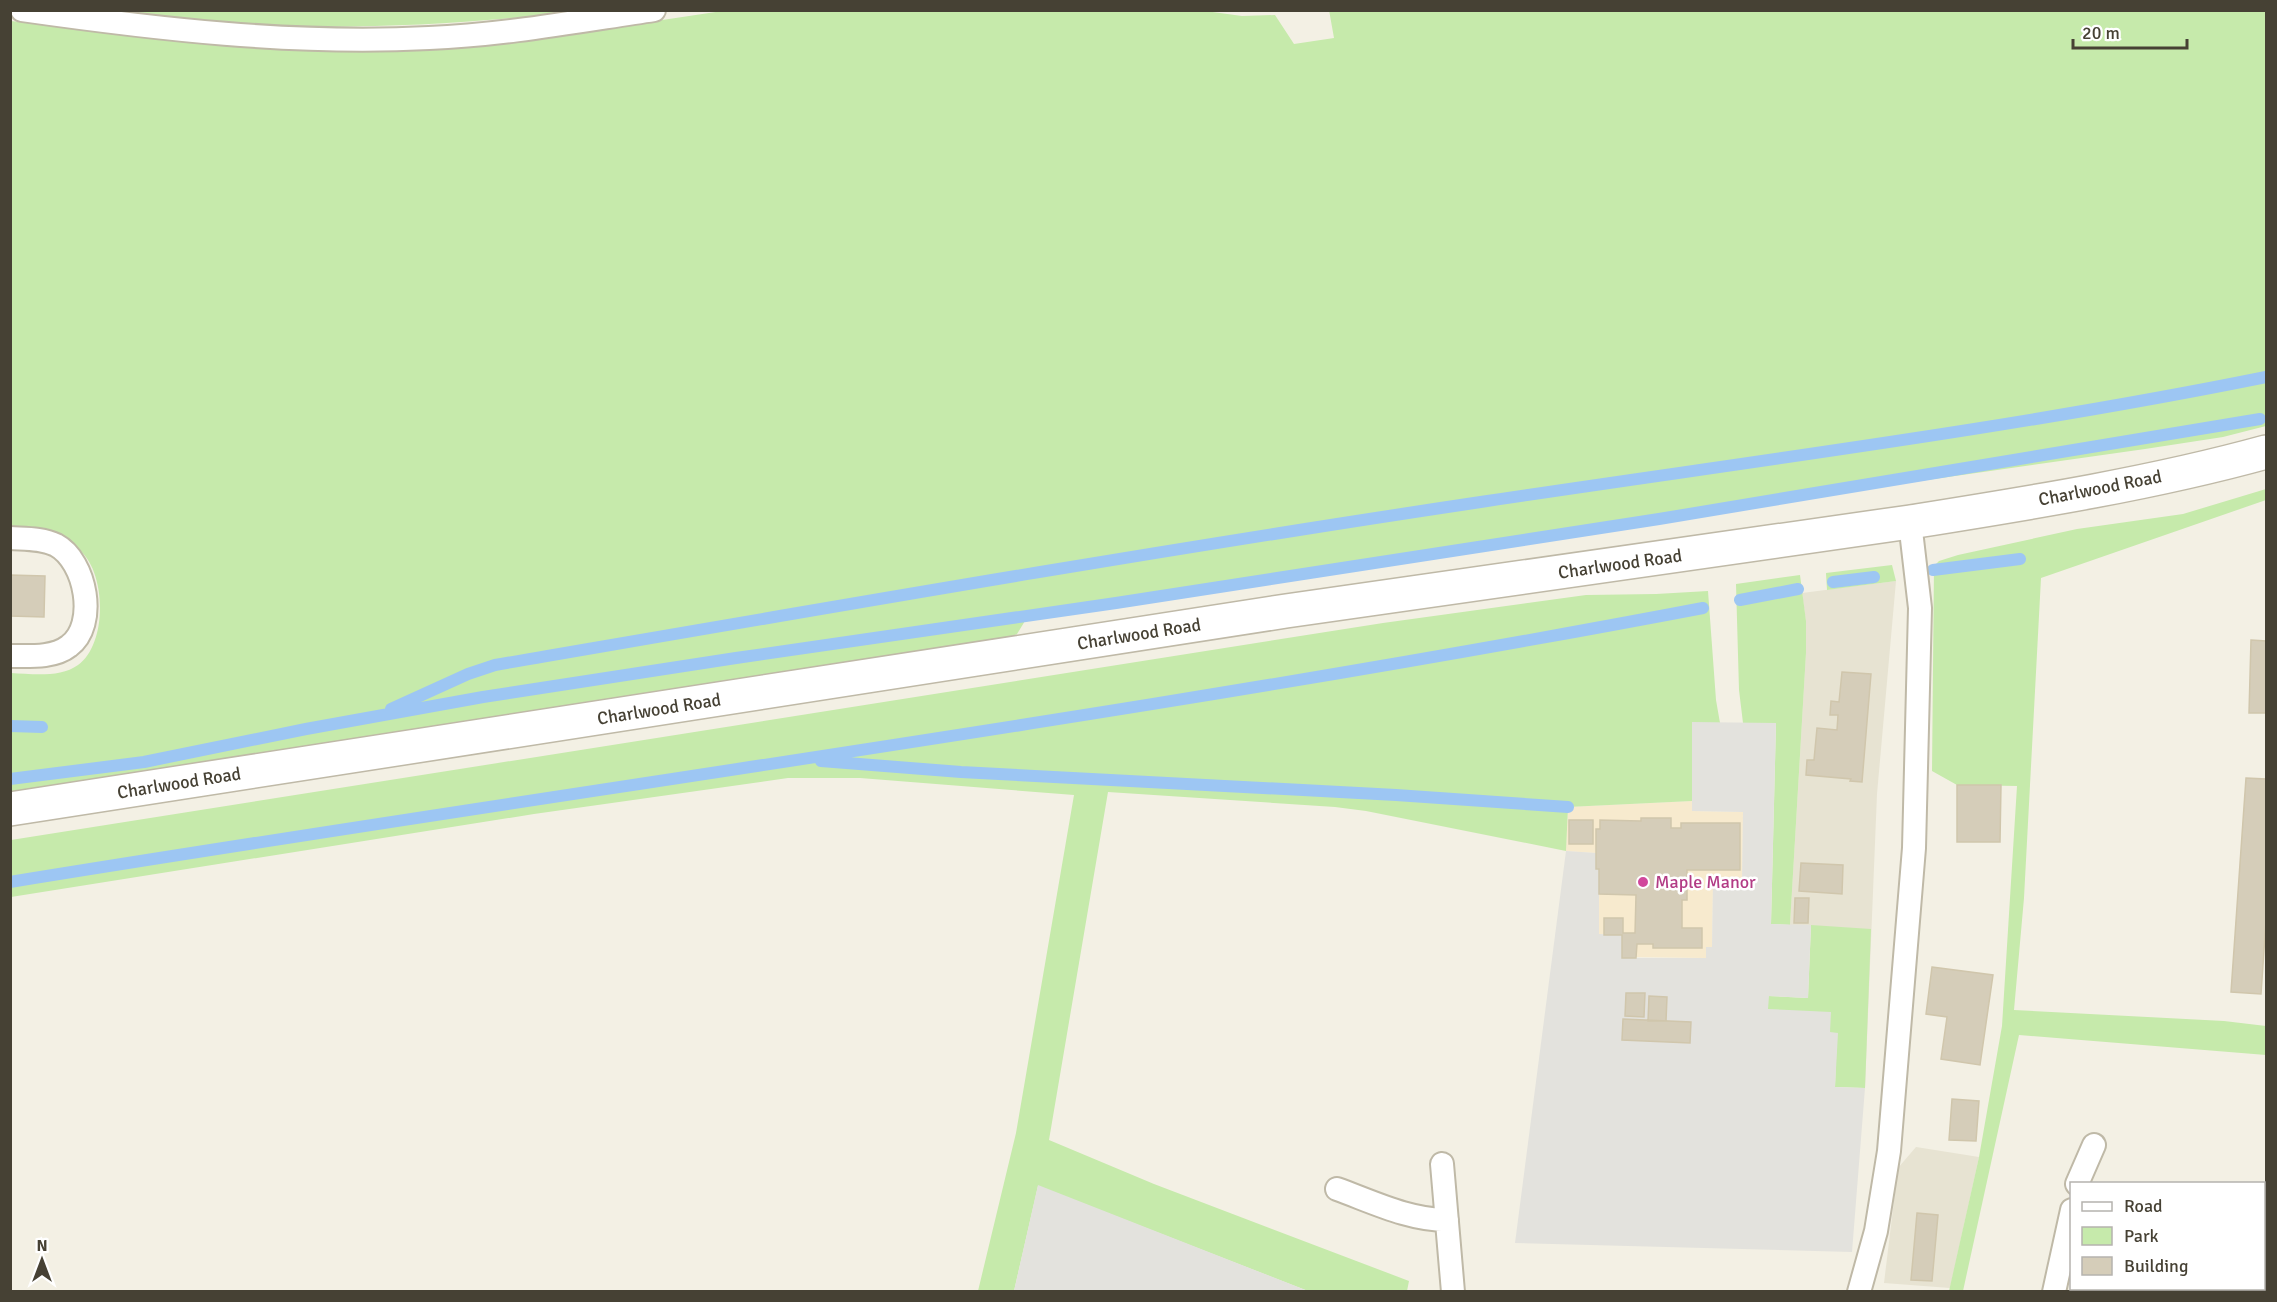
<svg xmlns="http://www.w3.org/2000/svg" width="2277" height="1302" viewBox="0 0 2277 1302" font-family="Signika,sans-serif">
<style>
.residential{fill:#e7e3d2}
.commercial{fill:#f7eace}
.green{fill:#c6eaab}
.parking{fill:#e3e2dd}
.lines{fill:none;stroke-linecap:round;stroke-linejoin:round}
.stream{stroke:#9dc6f3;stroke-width:12}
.building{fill:#d5cdb9;stroke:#d0c6ac;stroke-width:1.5}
.service-casing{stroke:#bfb9a7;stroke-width:26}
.tertiary-casing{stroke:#bfb9a7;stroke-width:36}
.service{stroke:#fff;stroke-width:22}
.tertiary{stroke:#fff;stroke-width:33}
.hotel-dot{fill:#d1479c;stroke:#fff;stroke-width:2}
.labels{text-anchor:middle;stroke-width:5;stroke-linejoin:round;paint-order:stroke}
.street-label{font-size:18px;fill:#464134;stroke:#fff}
.hotel-label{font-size:18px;fill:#b23c85;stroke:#fff;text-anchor:start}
</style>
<rect width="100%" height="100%" fill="#f3f0e4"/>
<path class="residential" d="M 1896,581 L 1877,794 L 1865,1088 L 1810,925 L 1790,925 L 1806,653 L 1806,621 L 1802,593 Z
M 1916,1147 L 1979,1157 L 1950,1288 L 1884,1283 L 1898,1168 Z"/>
<path class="commercial" d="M 1692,801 L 1692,811 L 1743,812 L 1742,883 L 1713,883 L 1712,947 L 1706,958 L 1636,957 L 1622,935 L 1599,934 L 1596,853 L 1566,851 L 1568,807 Z"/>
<path class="green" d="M 729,10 L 1198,10 L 1242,16 L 1275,15 L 1294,44 L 1334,38 L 1329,10 L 2266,11 L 2266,426 L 2223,437 L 2145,449 L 1681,515 L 1028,616 L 1017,634 L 1004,639 L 11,796 L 11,673 C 32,674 60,678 78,665 C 108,644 107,569 77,548 C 66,541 26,535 11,531 L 11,21 L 160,38 L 589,31 Z
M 118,11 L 584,11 C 484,22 383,29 282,26 C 227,25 172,17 118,11 Z
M 2266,489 L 2266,500 L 2041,578 L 2024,898 L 2014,1010 L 2224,1021 L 2266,1026 L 2266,1055 L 2019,1035 L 1963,1291 L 1949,1291 L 1979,1157 L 2002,1026 L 2017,786 L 1957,785 L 1932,771 L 1934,566 L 1939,561 L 1958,555 L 2077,529 L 2183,514 Z
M 1892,565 L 1896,581 L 1827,590 L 1826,573 Z
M 1800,575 L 1806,621 L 1806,653 L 1790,925 L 1771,924 L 1776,724 L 1743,723 L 1739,690 L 1736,584 Z
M 1708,591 L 1716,700 L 1720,723 L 1692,723 L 1692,801 L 1568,807 L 1566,851 L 1366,811 L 1335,807 L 1108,792 L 1049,1140 L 1154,1184 L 1409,1281 L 1407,1291 L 1308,1291 L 1038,1186 L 1014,1291 L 978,1291 L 1016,1133 L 1074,795 L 860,778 L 788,778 L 534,814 L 11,897 L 11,840 L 1383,623 L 1586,595 L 1656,594 Z
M 1811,925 L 1871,929 L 1865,1088 L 1835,1087 L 1837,1033 L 1830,1033 L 1768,1010 L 1768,996 L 1808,998 Z"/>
<path class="parking" d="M 1692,722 L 1776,723 L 1771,924 L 1811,925 L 1808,998 L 1769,996 L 1768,1009 L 1831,1012 L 1830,1032 L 1838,1033 L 1835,1087 L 1865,1088 L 1852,1252 L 1515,1243 L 1566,851 L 1596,853 L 1596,868 L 1599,869 L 1599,934 L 1622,935 L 1622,958 L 1706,958 L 1706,947 L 1712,947 L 1713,883 L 1742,883 L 1743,812 L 1692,811 Z
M 1038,1185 L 1308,1291 L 1014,1291 Z"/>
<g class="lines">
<path class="stream" d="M 1933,570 L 2020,559
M 1833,582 L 1874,577
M 1740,600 L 1798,589
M 391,709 L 468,674 L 495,665 C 821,609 1147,552 1474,503 C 1738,463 2004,430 2266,377
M 10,726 L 42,727
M 821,761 L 961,772 L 1396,795 L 1568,807
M 10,779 L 144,762 L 306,729 L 483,697 L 736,658 L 1116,603 L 1659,519 L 2260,419
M 10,882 C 574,790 1141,715 1703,608"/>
</g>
<path class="building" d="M 10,575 L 45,576 L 44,617 L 10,616 Z
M 2251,640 L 2266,641 L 2266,713 L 2249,713 Z
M 1842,672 L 1871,674 L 1862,782 L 1850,781 L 1851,779 L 1806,775 L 1807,760 L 1814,760 L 1817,728 L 1837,730 L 1838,715 L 1830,715 L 1831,701 L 1839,702 Z
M 2246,778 L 2266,779 L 2266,921 L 2261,994 L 2231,992 Z
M 1957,785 L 2001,785 L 2000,842 L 1957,842 Z
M 1641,818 L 1671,818 L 1671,828 L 1681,828 L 1681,823 L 1740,823 L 1740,870 L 1687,870 L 1687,900 L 1682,900 L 1682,928 L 1702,928 L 1702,948 L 1653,948 L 1653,944 L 1637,944 L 1636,958 L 1622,958 L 1622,935 L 1604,935 L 1604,918 L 1623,918 L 1623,933 L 1635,933 L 1636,895 L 1599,894 L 1599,869 L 1596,869 L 1596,829 L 1600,829 L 1600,820 L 1641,821 Z
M 1569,820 L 1593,820 L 1593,844 L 1569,844 Z
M 1801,863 L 1843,865 L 1842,894 L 1799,891 Z
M 1795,898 L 1809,898 L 1808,923 L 1794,923 Z
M 1932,967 L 1993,975 L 1980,1065 L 1941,1059 L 1947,1017 L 1926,1014 Z
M 1626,993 L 1645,993 L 1644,1017 L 1625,1016 Z
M 1649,996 L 1667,997 L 1666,1021 L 1648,1021 Z
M 1623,1019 L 1691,1022 L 1690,1043 L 1622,1040 Z
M 1952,1099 L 1979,1101 L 1976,1141 L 1949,1140 Z
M 1917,1213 L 1938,1215 L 1932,1281 L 1911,1280 Z"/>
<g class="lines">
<g class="service-casing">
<path id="service" d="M 22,10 C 156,29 293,45 429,38 C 504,35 579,21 654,10
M 10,538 C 25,539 42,538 56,545 C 86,561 98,625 69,646 C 54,658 29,656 10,656
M 1442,1164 L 1453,1292
M 2077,1184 L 2094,1145
M 1337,1189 C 1373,1202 1409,1220 1447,1220
M 1859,1292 L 1876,1231 L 1889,1151 L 1914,848 L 1920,608 L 1910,522
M 2054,1292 L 2072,1210"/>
</g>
<g class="tertiary-casing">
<path id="tertiary" d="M 10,809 L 1286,611 L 1910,522 C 2029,503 2150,484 2266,452"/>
</g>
<use href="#service" class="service"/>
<use href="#tertiary" class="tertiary"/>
</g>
<circle class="hotel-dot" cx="1643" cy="882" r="6"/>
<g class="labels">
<g class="street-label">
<text transform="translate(2100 488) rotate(-11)" y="6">Charlwood Road</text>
<text transform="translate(1620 564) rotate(-8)" y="6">Charlwood Road</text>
<text transform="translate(1139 634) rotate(-9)" y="6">Charlwood Road</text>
<text transform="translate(659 709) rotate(-9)" y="6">Charlwood Road</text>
<text transform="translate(179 783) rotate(-9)" y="6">Charlwood Road</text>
</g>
<g class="hotel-label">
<text x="1655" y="888">Maple Manor</text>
</g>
</g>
<rect width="2277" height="1302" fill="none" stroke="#464134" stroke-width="24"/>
<rect x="2070" y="1182" width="195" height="108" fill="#ffffff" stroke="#b5b3ae" stroke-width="1.5"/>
<rect x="2082" y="1202" width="30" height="9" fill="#ffffff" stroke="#b5b3ae" stroke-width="1.5"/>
<text x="2124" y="1212" font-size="18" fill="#464134">Road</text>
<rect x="2082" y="1227" width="30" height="18" fill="#c6eaab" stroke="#b5b3ae" stroke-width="1.5"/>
<text x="2124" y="1242" font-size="18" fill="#464134">Park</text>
<rect x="2082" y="1257" width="30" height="18" fill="#d5cdb9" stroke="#b5b3ae" stroke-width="1.5"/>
<text x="2124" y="1272" font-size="18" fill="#464134">Building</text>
<g transform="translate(42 1260)" stroke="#ffffff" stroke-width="4.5" paint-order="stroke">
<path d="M0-4.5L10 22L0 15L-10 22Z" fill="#464134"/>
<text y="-9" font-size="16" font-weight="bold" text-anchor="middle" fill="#464134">N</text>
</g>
<path d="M2073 39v9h114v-9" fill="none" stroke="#464134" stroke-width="3"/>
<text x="2082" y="39" font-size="18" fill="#464134" stroke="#ffffff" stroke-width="4.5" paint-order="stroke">20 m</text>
</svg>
